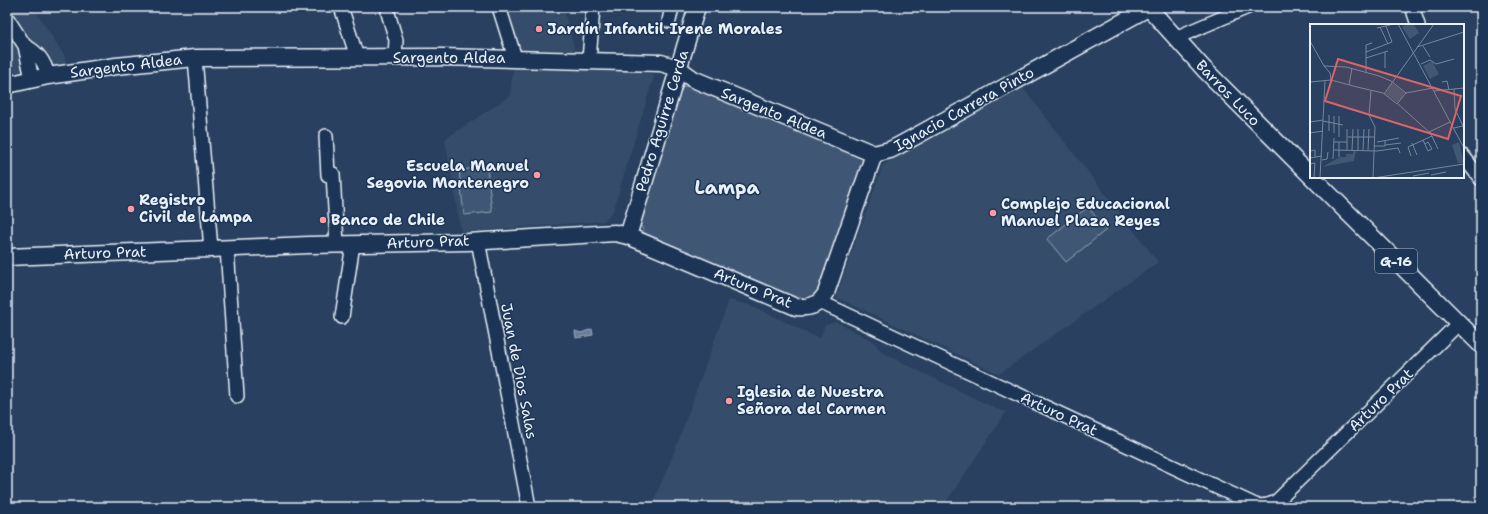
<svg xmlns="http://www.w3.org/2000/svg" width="1488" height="514" viewBox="0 0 1488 514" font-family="'Shantell Sans',sans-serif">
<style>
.built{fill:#364d6b}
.green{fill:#415774;stroke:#94a4b6}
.water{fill:#6b7c95;stroke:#9dabbd}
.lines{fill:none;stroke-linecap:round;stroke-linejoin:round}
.minor-casing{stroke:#e8f1f8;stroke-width:16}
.major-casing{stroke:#e8f1f8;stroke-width:19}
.minor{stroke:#1d3557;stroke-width:13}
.major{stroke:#1d3557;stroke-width:16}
.poi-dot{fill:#ff9aa2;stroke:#1d3557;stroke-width:1.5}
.labels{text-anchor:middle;stroke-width:3;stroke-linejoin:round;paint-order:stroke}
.shield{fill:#1d3557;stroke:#abb9c8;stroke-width:1}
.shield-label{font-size:14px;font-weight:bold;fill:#e8f1f8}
.poi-label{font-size:15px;font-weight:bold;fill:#e8f1f8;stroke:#1d3557;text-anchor:start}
.street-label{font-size:15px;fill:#e8f1f8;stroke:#1d3557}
.district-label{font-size:19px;font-weight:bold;fill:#e8f1f8;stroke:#1d3557}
.inset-road{fill:none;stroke:#75879d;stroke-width:1}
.view{fill:#db6466;fill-opacity:0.15;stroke:#db6466;stroke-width:2}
.inset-edge{fill:none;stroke:#e8f1f8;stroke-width:2}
</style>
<rect width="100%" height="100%" fill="#294061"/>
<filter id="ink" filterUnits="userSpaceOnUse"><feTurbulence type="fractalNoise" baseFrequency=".025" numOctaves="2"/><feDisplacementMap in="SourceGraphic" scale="8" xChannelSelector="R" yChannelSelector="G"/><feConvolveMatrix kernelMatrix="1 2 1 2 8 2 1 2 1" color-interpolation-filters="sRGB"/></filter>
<g filter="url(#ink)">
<path class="built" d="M 7,7 L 33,7 L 64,55 L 67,65 L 7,77 Z
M 502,7 L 563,7 L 575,51 L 516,50 Z
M 513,69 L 643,72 L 654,76 L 613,211 L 604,221 L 461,232 L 445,139 L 510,96 Z
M 1023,88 L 1158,262 L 999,374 L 836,297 L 883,165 Z
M 729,300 L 753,306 L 820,339 L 825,325 L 836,322 L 873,341 L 883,353 L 996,409 L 1006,412 L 943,507 L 651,507 L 675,450 Z"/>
<path class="green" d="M 685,86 L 698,87 L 861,154 L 867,162 L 820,292 L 812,300 L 802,301 L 645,234 L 640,224 L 680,90 Z
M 487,167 L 492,212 L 464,215 L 459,170 Z
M 1088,207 L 1106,230 L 1066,262 L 1047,239 Z"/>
<path class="water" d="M 592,329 L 593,335 L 576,338 L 575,331 L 581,333 Z"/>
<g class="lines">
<g class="minor-casing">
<path id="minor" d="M 341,7 L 357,57
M 499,7 L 515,58
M 1412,7 L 1418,25
M 388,13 L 396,40 L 395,57
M 7,18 L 25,46 L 32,79
M 669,21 L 672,7
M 1175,38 L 1248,7
M 25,46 C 38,52 45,62 48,76
M 195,58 L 211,249
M 589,61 L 593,7
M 326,136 L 328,175 L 333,174 L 337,244
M 1463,156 L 1481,179
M 478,241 L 529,507
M 227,248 L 237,396
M 820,302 L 1255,505 C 1263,507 1269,506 1277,501 L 1459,323
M 342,317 L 353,244"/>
</g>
<g class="major-casing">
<path id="major" d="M 1148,7 L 1204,69 L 1311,176
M 7,85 L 48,76 L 116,66 L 195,58 L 442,57 L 661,63 L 678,68 L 693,79 L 874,154
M 874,154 L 890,150 L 898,146 L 1148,8
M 1312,177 L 1481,345
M 628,236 L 697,7
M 7,257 L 309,245 L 468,242 L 615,233 L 628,236 L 796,307 C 809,308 819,306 826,293 L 874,154"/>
</g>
<use href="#minor" class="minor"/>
<use href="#major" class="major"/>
</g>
</g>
<g class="poi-dot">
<circle cx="539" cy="29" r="4"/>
<circle cx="537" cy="175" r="4"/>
<circle cx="131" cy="209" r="4"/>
<circle cx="993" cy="213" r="4"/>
<circle cx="323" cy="220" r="4"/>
<circle cx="729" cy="401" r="4"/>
</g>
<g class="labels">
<rect class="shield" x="1375" y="249" width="42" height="24" rx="3"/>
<g class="shield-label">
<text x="1396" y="266">G-16</text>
</g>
<g class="poi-label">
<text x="547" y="34">Jardín Infantil Irene Morales</text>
<text x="529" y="171" text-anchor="end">Escuela Manuel<tspan x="529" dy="17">Segovia Montenegro</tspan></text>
<text x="139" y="205">Registro<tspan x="139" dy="17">Civil de Lampa</tspan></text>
<text x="1001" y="209">Complejo Educacional<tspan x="1001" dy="17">Manuel Plaza Reyes</tspan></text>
<text x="331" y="225">Banco de Chile</text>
<text x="737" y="397">Iglesia de Nuestra<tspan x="737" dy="17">Señora del Carmen</tspan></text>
</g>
<g class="street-label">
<text x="449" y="63">Sargento Aldea</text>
<text transform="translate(126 66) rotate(-7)" y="5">Sargento Aldea</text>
<text transform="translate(1228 93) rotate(46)" y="5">Barros Luco</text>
<text transform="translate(964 109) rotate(-29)" y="5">Ignacio Carrera Pinto</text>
<text transform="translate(774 113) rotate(22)" y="5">Sargento Aldea</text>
<text transform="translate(662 121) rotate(-73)" y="5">Pedro Aguirre Cerda</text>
<text transform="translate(428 242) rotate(-2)" y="5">Arturo Prat</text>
<text transform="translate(105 253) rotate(-2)" y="5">Arturo Prat</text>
<text transform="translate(753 288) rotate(22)" y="5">Arturo Prat</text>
<text transform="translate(519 371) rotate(79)" y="5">Juan de Dios Salas</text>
<text transform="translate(1381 400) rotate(-44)" y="5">Arturo Prat</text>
<text transform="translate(1059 414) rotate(25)" y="5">Arturo Prat</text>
</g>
<g class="district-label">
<text x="727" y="194">Lampa</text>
</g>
</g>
<g transform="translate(1310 24)">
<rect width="154" height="154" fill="#294061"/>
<path d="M 96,0 L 104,0 L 109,9 L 100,15 L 92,3 ZM 122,37 L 129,50 L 120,55 L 113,42 ZM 82,59 L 95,69 L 88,79 L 75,70 ZM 149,118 L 154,139 L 148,139 L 142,121 ZM 43,127 L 46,127 L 44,137 L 12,143 L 30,133 L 36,133 L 36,130 L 43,130 Z" fill="#415774"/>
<path class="inset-road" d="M 88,0 L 154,124M 70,3 L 78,20M 67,4 L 84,0M 0,17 L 14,42M 113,22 L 120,33M 107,23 L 154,8M 56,28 L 82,18 L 76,2M 75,28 L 75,44M 56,34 L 78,27M 111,40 L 120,36 L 126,40 L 144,35M 14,42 L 36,43 L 69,52 L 81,57 L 96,69M 14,42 L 20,49 L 21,56M 56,48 L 56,21 L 62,19M 0,58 L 21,56 L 47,63 L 73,69 L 87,80 L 96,69 L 123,64M 132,58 L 137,57 L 139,66M 39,61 L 42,44M 61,67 L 59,91 L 65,103 L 63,154M 124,67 L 154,64M 74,70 L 124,0M 88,80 L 119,108 L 140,98M 29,92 L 29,113M 13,97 L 33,101M 0,98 L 13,96M 144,104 L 153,102 L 145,85 L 144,65M 37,105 L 37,126M 48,105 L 48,126M 19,107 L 19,91M 120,108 L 128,125M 0,109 L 13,107M 24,109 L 24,92M 38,113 L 64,113M 113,116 L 118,127 L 122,125 L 118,118 L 115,120M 24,118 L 37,118M 67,118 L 89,114M 102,119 L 107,131M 75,121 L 91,119M 64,122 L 75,122 L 75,117M 24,126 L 67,127 L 88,124 L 90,129M 42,126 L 43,105M 53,126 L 54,105M 58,126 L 59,105M 0,127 L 5,126 L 5,133M 101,132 L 98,123 L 122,112M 29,133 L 29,118M 0,134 L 12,132M 23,135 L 24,114M 12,136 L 17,135 L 18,128M 0,140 L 5,139 L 4,154M 121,151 L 136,148M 103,152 L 119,149M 10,154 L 15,57M 63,154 L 154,140"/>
<path class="view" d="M 28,35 L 151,72 L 138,115 L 15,77 Z"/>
<rect width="154" height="154" class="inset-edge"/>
</g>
<rect width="1488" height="514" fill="none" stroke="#1d3557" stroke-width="24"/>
<rect x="12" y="12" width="1464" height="490" fill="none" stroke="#e8f1f8" stroke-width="1.5" filter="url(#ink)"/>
</svg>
